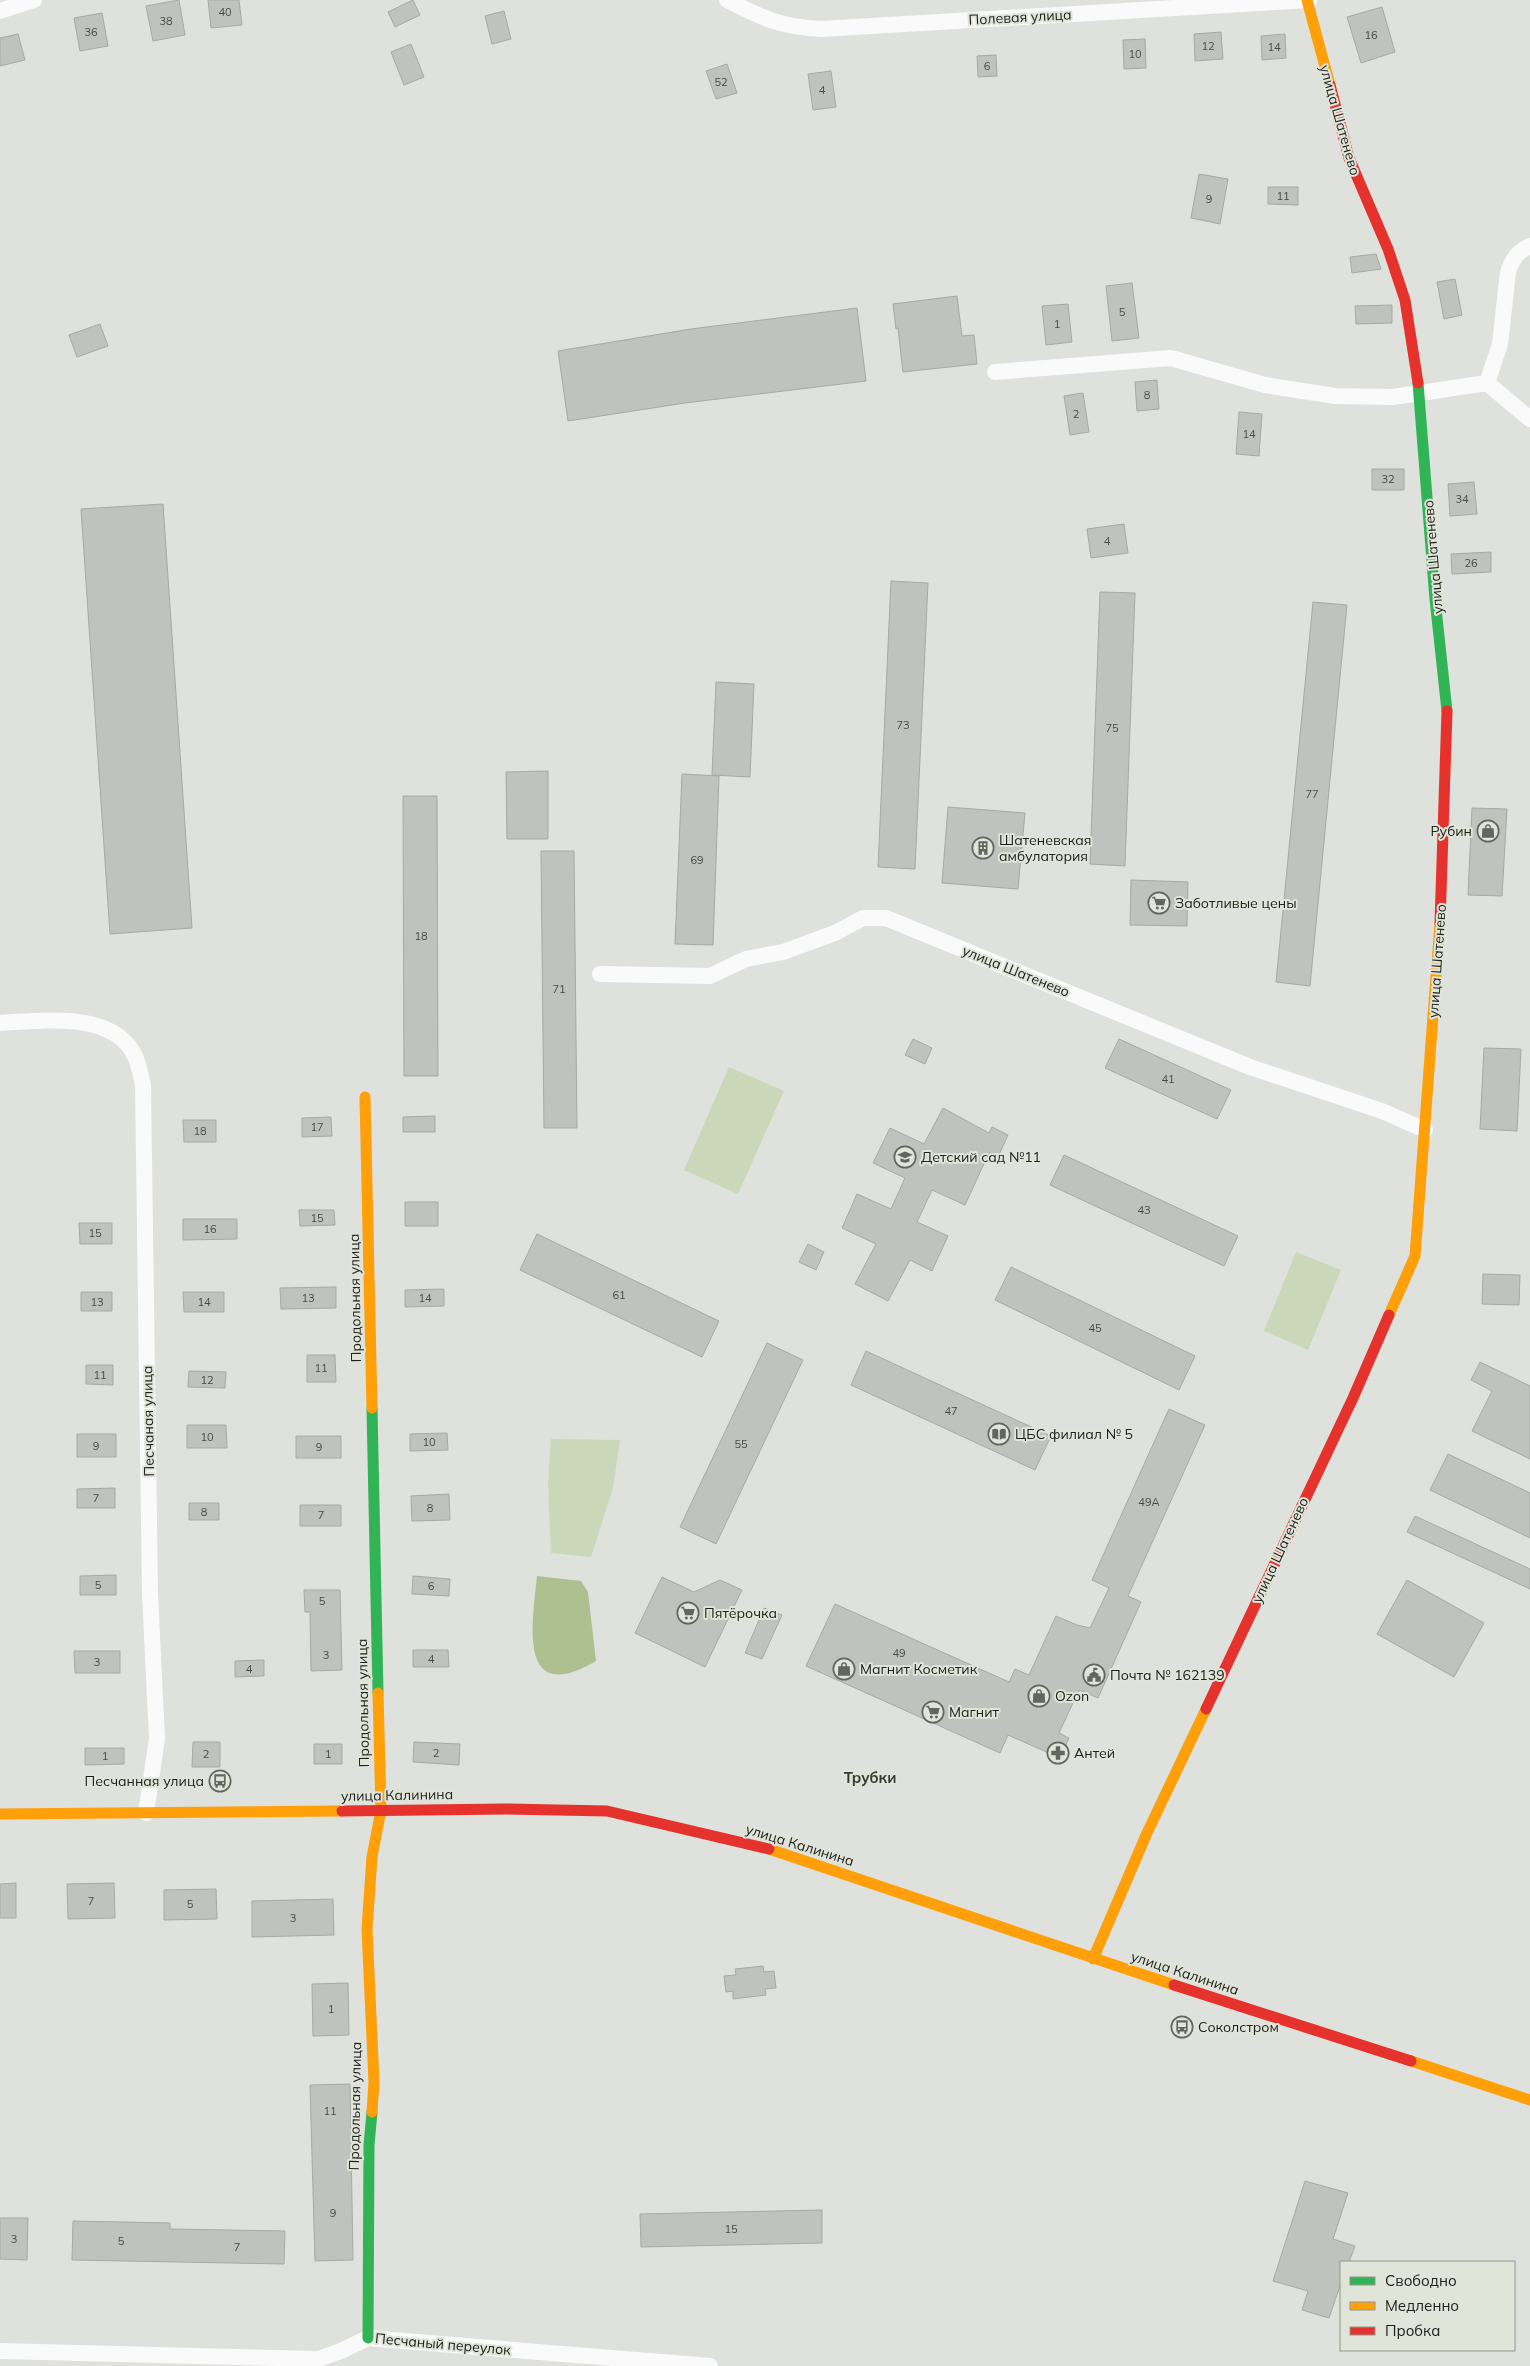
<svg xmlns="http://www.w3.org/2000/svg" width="1530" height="2366" viewBox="0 0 1530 2366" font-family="Mulish,sans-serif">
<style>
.green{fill:#cbd7b9}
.water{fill:#aebf90}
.building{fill:#c0c2bd;stroke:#a7a9a4}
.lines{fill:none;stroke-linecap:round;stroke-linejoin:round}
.street{stroke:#fafafa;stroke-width:16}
.fast{stroke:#30b455;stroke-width:11}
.slow{stroke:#ff9f0a;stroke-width:11}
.jam{stroke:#e5322d;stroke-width:11}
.labels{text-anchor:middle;stroke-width:4;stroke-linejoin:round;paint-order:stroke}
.number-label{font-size:11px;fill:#484a46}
.street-label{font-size:14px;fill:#20221e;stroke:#e0e4d9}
.poi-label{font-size:14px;fill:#20221e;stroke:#e0e4d9;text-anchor:start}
.neighbourhood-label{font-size:15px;font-weight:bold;fill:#373a32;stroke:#e0e4d9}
</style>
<rect width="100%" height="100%" fill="#dfe1dc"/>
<path class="green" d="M 729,1067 L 784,1091 L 738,1194 L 684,1170 Z
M 1296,1252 L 1341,1270 L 1308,1350 L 1264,1331 Z
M 551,1439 L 620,1440 L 613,1488 L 591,1557 L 551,1553 L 548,1483 Z"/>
<path class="water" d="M 537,1576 L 581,1581 L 588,1592 L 596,1661 C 518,1707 532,1625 537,1576 Z"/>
<path class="building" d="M 179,0 L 185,35 L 153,41 L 146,6 Z
M 208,0 L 239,0 L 242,25 L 211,28 Z
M 413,0 L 420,15 L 395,27 L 388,12 Z
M 1382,7 L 1395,52 L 1361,63 L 1347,17 Z
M 504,11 L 511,39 L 492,44 L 485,16 Z
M 102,13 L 108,46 L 80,51 L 74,18 Z
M 1221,32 L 1223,59 L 1195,61 L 1194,34 Z
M 18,34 L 25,60 L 0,66 L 0,38 Z
M 1285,34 L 1286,58 L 1262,60 L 1261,36 Z
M 1145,39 L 1146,68 L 1124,69 L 1123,40 Z
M 411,44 L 424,77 L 404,85 L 391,52 Z
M 996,55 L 997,76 L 978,77 L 977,56 Z
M 727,64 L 737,93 L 716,99 L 706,71 Z
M 831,71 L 836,107 L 813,110 L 808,74 Z
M 1199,174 L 1228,179 L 1220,224 L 1191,218 Z
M 1268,187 L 1298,187 L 1298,205 L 1268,204 Z
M 1376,254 L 1381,269 L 1352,273 L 1350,257 Z
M 1455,279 L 1462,315 L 1444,319 L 1437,282 Z
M 1132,283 L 1139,338 L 1112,341 L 1106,286 Z
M 957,296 L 962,336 L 974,335 L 977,364 L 903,372 L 898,328 L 896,329 L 893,304 Z
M 1068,304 L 1072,342 L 1046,345 L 1042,306 Z
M 1392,305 L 1392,323 L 1356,324 L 1355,306 Z
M 857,308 L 866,381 L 685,403 L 568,421 L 558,351 L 691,329 Z
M 100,324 L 108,346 L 77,357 L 69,335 Z
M 1157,380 L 1159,409 L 1137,411 L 1135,382 Z
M 1083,393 L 1089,432 L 1070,435 L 1064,396 Z
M 1239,412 L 1262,414 L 1259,456 L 1236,454 Z
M 1372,469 L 1404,469 L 1404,490 L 1372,490 Z
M 1474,482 L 1477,514 L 1450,516 L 1448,484 Z
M 163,504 L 192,928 L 110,934 L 81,509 Z
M 1124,524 L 1128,553 L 1091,558 L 1087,529 Z
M 1491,552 L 1491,572 L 1452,574 L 1451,554 Z
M 891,581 L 928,583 L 915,869 L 878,867 Z
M 1100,592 L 1135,593 L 1125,866 L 1090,864 Z
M 1313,602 L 1347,605 L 1310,986 L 1276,982 Z
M 716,682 L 754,684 L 750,777 L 712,775 Z
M 548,771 L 548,839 L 507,839 L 506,772 Z
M 682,774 L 719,776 L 713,945 L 675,944 Z
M 403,796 L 437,796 L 438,1076 L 404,1076 Z
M 948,807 L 1025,813 L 1018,889 L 942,883 Z
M 1472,808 L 1507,809 L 1502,896 L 1468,895 Z
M 541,851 L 574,851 L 577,1128 L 544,1128 Z
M 1131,880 L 1188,882 L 1187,926 L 1130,925 Z
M 913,1039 L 932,1048 L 925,1064 L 905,1055 Z
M 1119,1039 L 1231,1090 L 1217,1119 L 1105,1068 Z
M 1484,1048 L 1521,1049 L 1517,1131 L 1480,1129 Z
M 943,1108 L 989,1133 L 992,1127 L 1008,1135 L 998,1157 L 989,1153 L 965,1205 L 932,1190 L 917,1222 L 948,1236 L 932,1271 L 910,1260 L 888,1301 L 855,1284 L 876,1244 L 842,1228 L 857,1194 L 891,1209 L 905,1178 L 873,1163 L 890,1128 L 924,1144 Z
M 435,1116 L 435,1132 L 403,1132 L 403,1117 Z
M 331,1117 L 332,1136 L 302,1137 L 302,1118 Z
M 183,1120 L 216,1120 L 216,1142 L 184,1142 Z
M 1064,1155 L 1238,1236 L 1224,1266 L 1050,1185 Z
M 405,1202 L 438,1202 L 438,1226 L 405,1226 Z
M 299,1210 L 334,1210 L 335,1225 L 300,1226 Z
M 183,1219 L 237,1219 L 237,1239 L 183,1240 Z
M 79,1223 L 112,1223 L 112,1244 L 80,1244 Z
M 537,1234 L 719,1321 L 702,1357 L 520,1270 Z
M 808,1244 L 824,1252 L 816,1270 L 799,1262 Z
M 1011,1267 L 1195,1356 L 1179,1390 L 995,1300 Z
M 1483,1274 L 1520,1275 L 1519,1305 L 1482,1304 Z
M 336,1287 L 336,1308 L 281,1309 L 280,1288 Z
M 444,1289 L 444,1306 L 405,1307 L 405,1290 Z
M 81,1292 L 112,1292 L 112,1311 L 81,1311 Z
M 183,1292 L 224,1292 L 224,1312 L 184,1312 Z
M 767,1343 L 803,1360 L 716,1544 L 680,1527 Z
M 866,1351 L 1051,1436 L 1035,1470 L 851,1385 Z
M 307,1355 L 335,1355 L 336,1382 L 307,1382 Z
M 1480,1362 L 1530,1386 L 1530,1459 L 1472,1431 L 1492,1391 L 1471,1380 Z
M 86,1365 L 113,1365 L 113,1385 L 86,1384 Z
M 189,1371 L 226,1372 L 225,1388 L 188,1387 Z
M 1169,1409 L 1205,1425 L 1128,1596 L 1141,1602 L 1098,1698 L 1079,1690 L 1059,1733 L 1069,1738 L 1060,1758 L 1008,1735 L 1000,1753 L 806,1666 L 835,1604 L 1009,1682 L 1015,1669 L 1029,1675 L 1056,1616 L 1077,1625 L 1090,1628 L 1109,1588 L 1092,1580 Z
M 187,1425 L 226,1425 L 227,1448 L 187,1448 Z
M 447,1433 L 448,1450 L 410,1451 L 410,1434 Z
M 77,1434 L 116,1434 L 116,1457 L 77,1457 Z
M 296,1436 L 341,1436 L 341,1458 L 296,1458 Z
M 1448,1454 L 1530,1493 L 1530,1538 L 1430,1490 Z
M 115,1488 L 115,1508 L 77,1508 L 77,1489 Z
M 449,1494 L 450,1520 L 412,1521 L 411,1496 Z
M 189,1503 L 219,1503 L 219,1520 L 189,1520 Z
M 300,1505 L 341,1505 L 341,1526 L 300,1526 Z
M 1415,1516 L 1530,1569 L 1530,1589 L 1407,1532 Z
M 116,1575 L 116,1595 L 80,1595 L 80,1576 Z
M 413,1576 L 450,1579 L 449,1596 L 412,1594 Z
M 662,1577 L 694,1592 L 720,1580 L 742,1590 L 705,1667 L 635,1633 Z
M 1407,1580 L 1484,1623 L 1454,1677 L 1377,1634 Z
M 304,1590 L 340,1590 L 342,1670 L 311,1671 L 310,1612 L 305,1612 Z
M 764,1608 L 782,1615 L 762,1659 L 745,1653 Z
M 413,1650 L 448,1650 L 449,1667 L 413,1667 Z
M 74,1651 L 120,1651 L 120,1673 L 75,1673 Z
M 264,1660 L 264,1676 L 235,1677 L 235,1661 Z
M 193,1742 L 220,1742 L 220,1767 L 192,1767 Z
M 414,1742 L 460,1744 L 459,1765 L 413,1762 Z
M 314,1744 L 342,1744 L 342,1764 L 314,1764 Z
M 85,1748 L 124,1748 L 124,1764 L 85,1765 Z
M 16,1883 L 16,1918 L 0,1918 L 0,1884 Z
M 114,1883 L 115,1918 L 68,1919 L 67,1884 Z
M 216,1889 L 217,1919 L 164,1920 L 164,1890 Z
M 333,1899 L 334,1935 L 252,1937 L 252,1901 Z
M 763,1966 L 764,1972 L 774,1971 L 776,1988 L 765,1989 L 766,1995 L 733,1999 L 733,1991 L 726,1992 L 724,1976 L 736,1975 L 735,1969 Z
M 348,1983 L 349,2035 L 313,2036 L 312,1984 Z
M 350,2084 L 353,2260 L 315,2261 L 310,2085 Z
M 1305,2181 L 1348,2193 L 1333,2239 L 1355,2246 L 1349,2262 L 1341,2262 L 1341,2283 L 1329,2318 L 1302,2310 L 1308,2291 L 1273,2281 Z
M 822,2210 L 822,2243 L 641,2247 L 640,2214 Z
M 0,2218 L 28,2218 L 27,2260 L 0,2259 Z
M 73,2221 L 170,2223 L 170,2229 L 285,2231 L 284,2264 L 72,2260 Z"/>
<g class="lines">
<path class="street" d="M 727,0 C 762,18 780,27 821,29 L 1309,0
M 0,11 L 34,0
M 995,372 L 1171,358 L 1265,385 L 1335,396 L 1393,397 L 1487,383
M 1487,383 L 1500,344 L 1508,272 C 1512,259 1518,251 1530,246
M 1487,383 L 1530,419
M 600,974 L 710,976 L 746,959 L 783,952 L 835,933 L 863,918 L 886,918 L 1250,1067 L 1382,1111 L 1425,1130
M 0,1023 C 41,1021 113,1010 135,1056 C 139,1065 141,1076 143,1085 L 150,1594 L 157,1739 L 146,1813
M 0,2351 L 318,2359 L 341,2351 L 368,2338 L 710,2366"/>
<path class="fast" d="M 1418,383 L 1435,599 L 1447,711
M 372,1408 L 378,1693
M 368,2338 L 369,2145 L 372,2112"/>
<path class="slow" d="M 1307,0 L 1330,85
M 365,1097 L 372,1408
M 1389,1315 L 1415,1256 L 1440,923
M 0,1814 L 342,1811
M 769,1849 L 1174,1985
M 1093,1959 L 1147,1833 L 1206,1709
M 1411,2061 L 1530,2100
M 372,2112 L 374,2082 L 367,1929 L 372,1857 L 381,1810 L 378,1693"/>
<path class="jam" d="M 1330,85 L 1349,158 L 1388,249 L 1405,300 L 1418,383
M 1440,923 L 1447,711
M 1206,1709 L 1353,1398 L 1389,1315
M 342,1811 L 506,1809 L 607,1811 L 769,1849
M 1174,1985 L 1411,2061"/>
</g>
<defs>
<g id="shop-ring" transform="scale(1.125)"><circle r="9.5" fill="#e0e4d9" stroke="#636560" stroke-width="1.5"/><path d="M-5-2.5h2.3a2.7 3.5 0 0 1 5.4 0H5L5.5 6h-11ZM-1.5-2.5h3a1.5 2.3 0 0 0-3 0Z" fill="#636560"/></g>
<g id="building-ring" transform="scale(1.125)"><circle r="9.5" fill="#e0e4d9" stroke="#636560" stroke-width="1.5"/><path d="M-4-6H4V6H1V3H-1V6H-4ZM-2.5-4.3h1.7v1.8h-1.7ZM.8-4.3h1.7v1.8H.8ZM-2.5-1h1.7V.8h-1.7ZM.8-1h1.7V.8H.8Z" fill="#636560"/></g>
<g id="supermarket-ring" transform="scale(1.125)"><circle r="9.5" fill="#e0e4d9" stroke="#636560" stroke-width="1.5"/><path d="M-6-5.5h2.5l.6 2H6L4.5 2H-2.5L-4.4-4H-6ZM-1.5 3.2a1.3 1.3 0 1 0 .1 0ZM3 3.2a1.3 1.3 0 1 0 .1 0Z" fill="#636560"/></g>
<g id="school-ring" transform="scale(1.125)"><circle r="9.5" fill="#e0e4d9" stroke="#636560" stroke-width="1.5"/><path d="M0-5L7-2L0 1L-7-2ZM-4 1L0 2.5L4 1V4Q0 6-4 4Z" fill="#636560"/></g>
<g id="library-ring" transform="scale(1.125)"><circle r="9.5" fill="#e0e4d9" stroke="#636560" stroke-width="1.5"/><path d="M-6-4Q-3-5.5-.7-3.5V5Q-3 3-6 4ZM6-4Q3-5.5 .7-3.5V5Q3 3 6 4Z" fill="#636560"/></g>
<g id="civic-ring" transform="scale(1.125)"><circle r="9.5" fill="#e0e4d9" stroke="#636560" stroke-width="1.5"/><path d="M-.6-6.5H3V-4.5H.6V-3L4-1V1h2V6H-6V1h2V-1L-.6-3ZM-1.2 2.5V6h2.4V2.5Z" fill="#636560"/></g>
<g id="pharmacy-ring" transform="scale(1.125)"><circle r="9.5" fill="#e0e4d9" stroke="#636560" stroke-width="1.5"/><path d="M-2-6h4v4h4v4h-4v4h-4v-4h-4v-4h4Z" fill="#636560"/></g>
<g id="bus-ring" transform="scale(1.125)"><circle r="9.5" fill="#e0e4d9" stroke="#636560" stroke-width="1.5"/><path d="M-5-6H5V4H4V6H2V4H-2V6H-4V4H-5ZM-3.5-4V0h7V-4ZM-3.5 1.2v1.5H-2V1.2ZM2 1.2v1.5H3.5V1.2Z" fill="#636560"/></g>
</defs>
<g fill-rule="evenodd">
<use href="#shop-ring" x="1488" y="831"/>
<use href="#building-ring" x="983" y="848"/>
<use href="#supermarket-ring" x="1159" y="903"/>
<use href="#school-ring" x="905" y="1157"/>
<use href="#library-ring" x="999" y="1434"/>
<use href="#supermarket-ring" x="688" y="1613"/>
<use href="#shop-ring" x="844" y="1669"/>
<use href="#civic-ring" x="1094" y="1675"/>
<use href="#shop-ring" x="1039" y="1696"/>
<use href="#supermarket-ring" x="933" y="1712"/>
<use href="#pharmacy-ring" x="1058" y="1753"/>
<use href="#bus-ring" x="220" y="1781"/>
<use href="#bus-ring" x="1182" y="2027"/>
</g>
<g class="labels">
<g class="number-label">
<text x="225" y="16">40</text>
<text x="166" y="25">38</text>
<text x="91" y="36">36</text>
<text x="1371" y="39">16</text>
<text x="1208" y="50">12</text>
<text x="1274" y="51">14</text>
<text x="1135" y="58">10</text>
<text x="987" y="70">6</text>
<text x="721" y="86">52</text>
<text x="822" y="94">4</text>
<text x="1283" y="200">11</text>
<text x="1209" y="203">9</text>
<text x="1122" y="316">5</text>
<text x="1057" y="328">1</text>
<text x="1147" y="399">8</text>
<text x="1076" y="418">2</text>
<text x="1249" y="438">14</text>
<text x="1388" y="483">32</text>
<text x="1462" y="503">34</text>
<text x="1107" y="545">4</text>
<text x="1471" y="567">26</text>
<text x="903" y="729">73</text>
<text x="1112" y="732">75</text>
<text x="1312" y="798">77</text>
<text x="697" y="864">69</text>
<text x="421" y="940">18</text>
<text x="559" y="993">71</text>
<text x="1168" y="1083">41</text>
<text x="317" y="1131">17</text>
<text x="200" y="1135">18</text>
<text x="1144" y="1214">43</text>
<text x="317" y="1222">15</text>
<text x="210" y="1233">16</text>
<text x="95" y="1237">15</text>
<text x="619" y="1299">61</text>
<text x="308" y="1302">13</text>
<text x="425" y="1302">14</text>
<text x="97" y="1306">13</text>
<text x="204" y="1306">14</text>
<text x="1095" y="1332">45</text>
<text x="321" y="1372">11</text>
<text x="100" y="1379">11</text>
<text x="207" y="1384">12</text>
<text x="951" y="1415">47</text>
<text x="207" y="1441">10</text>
<text x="429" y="1446">10</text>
<text x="741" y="1448">55</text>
<text x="96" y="1450">9</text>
<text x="319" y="1451">9</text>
<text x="96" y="1502">7</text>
<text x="1149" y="1506">49А</text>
<text x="430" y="1512">8</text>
<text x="204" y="1516">8</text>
<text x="321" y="1519">7</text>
<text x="98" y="1589">5</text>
<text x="431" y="1590">6</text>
<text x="322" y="1605">5</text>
<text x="899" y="1657">49</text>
<text x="326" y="1659">3</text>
<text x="431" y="1663">4</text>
<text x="97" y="1666">3</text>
<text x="249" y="1673">4</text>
<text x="436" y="1757">2</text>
<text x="206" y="1758">2</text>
<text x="328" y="1758">1</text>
<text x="105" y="1760">1</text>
<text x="91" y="1905">7</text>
<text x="190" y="1908">5</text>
<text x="293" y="1922">3</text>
<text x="331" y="2013">1</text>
<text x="330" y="2115">11</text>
<text x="333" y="2217">9</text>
<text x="731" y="2233">15</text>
<text x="14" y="2243">3</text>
<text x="121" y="2245">5</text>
<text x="237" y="2251">7</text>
</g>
<g class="street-label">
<text transform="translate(1020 17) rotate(-3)" y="5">Полевая улица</text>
<text transform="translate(1340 120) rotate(74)" y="5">улица Шатенево</text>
<text transform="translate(1433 557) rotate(-95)" y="5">улица Шатенево</text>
<text transform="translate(1437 961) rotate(-86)" y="5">улица Шатенево</text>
<text transform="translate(1016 971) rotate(22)" y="5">улица Шатенево</text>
<text transform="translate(355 1298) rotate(-91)" y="5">Продольная улица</text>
<text transform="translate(148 1421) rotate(-91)" y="5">Песчаная улица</text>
<text transform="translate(1280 1550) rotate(-65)" y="5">улица Шатенево</text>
<text transform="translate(363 1703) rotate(-91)" y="5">Продольная улица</text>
<text transform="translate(397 1795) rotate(-1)" y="5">улица Калинина</text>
<text transform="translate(800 1845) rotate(17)" y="5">улица Калинина</text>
<text transform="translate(1185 1973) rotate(18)" y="5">улица Калинина</text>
<text transform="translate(355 2106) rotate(-89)" y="5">Продольная улица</text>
<text transform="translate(443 2344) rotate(5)" y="5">Песчаный переулок</text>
</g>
<g class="poi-label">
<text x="1472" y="836" text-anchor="end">Рубин</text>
<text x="999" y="845">Шатеневская<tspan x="999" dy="16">амбулатория</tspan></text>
<text x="1175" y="908">Заботливые цены</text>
<text x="921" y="1162">Детский сад №11</text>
<text x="1015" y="1439">ЦБС филиал № 5</text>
<text x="704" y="1618">Пятёрочка</text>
<text x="860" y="1674">Магнит Косметик</text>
<text x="1110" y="1680">Почта № 162139</text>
<text x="1055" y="1701">Ozon</text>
<text x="949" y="1717">Магнит</text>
<text x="1074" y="1758">Антей</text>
<text x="204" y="1786" text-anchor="end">Песчанная улица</text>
<text x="1198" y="2032">Соколстром</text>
</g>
<g class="neighbourhood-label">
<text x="870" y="1783">Трубки</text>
</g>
</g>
<rect x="1340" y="2261" width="175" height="90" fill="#e0e4d9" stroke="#93968e"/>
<rect x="1350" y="2277" width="25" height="8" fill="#30b455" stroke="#93968e"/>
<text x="1385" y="2286" font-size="15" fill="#20221e">Свободно</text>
<rect x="1350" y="2302" width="25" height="8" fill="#ff9f0a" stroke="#93968e"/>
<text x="1385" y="2311" font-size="15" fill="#20221e">Медленно</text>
<rect x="1350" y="2327" width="25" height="8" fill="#e5322d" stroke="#93968e"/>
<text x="1385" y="2336" font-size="15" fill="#20221e">Пробка</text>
</svg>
